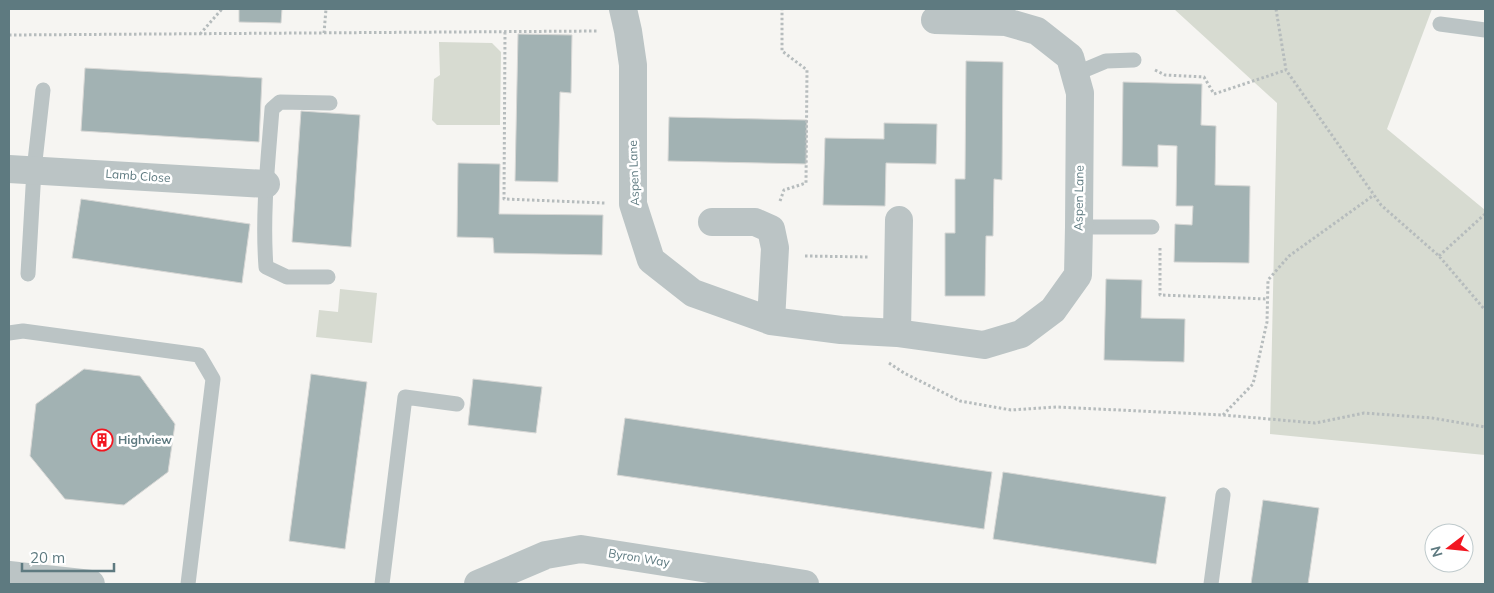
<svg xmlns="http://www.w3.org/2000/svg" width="1494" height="593" viewBox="0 0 1494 593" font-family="Mulish,sans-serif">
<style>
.green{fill:#d7dbd1}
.building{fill:#a2b2b3;stroke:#d7d7d5}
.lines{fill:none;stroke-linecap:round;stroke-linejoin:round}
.path{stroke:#b6bcbd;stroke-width:3;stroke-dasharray:2.5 2.5;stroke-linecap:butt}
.lane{stroke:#bbc4c5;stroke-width:15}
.street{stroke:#bbc4c5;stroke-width:28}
.labels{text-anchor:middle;stroke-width:5;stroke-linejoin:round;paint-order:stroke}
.street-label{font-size:12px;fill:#5e7a80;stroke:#fff}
.poi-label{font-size:12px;font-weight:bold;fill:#5e7a80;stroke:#fff;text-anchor:start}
</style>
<rect width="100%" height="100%" fill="#f6f5f2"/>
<path class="green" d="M 1174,9 L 1432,9 L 1387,129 L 1485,210 L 1485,455 L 1270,434 L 1277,103 Z
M 439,42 L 492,43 L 501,52 L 500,125 L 437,125 L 432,120 L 434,79 L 440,75 Z
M 340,289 L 377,293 L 372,343 L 316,337 L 319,310 L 338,312 Z"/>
<path class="building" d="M 239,9 L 282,9 L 281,23 L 239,22 Z
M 518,34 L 572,35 L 571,93 L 560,92 L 558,182 L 515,181 Z
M 966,61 L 1003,62 L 1002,180 L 994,179 L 993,236 L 986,236 L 985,296 L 945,296 L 945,233 L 955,233 L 955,179 L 965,179 Z
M 85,68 L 262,78 L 259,142 L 81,131 Z
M 1123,82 L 1202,84 L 1201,125 L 1216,126 L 1215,185 L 1250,186 L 1249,263 L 1174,262 L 1175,224 L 1192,225 L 1193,206 L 1176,206 L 1177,146 L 1158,145 L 1158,167 L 1122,166 Z
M 301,111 L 360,115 L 351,247 L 292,242 Z
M 669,117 L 807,120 L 806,164 L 668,161 Z
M 884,123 L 937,124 L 936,164 L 886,163 L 885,206 L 823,205 L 825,138 L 884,139 Z
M 458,163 L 500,164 L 499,214 L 603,215 L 602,255 L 494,253 L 493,238 L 457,237 Z
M 81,199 L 250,224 L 242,283 L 72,258 Z
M 1106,279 L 1142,280 L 1141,318 L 1185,319 L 1184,362 L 1104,360 Z
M 84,369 L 140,376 L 175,424 L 168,472 L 124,505 L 65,499 L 30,456 L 36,404 Z
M 311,374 L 367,382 L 345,549 L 289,541 Z
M 473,379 L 542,387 L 536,433 L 468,425 Z
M 625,418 L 992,472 L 984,529 L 617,475 Z
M 1003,472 L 1166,497 L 1156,564 L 993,539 Z
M 1263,500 L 1319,508 L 1308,584 L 1251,584 Z"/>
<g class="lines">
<path class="path" d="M 1276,9 L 1286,70 L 1381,205 L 1439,256 L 1485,310
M 505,32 L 504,199 L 605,203
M 324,33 L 326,9
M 200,34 L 222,9
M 9,35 L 598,31
M 1155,70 L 1165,75 L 1204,77 L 1214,94 L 1286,70
M 780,201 L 784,190 L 806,183 L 807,70 L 782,51 L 782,9
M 1160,248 L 1160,295 L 1268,299
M 805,256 L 869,257
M 1439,256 L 1485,214
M 889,363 L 904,373 L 960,401 L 1011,410 L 1056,407 L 1223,415 L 1315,423 L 1364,413 L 1432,418 L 1485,427
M 1223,415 L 1253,384 L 1267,322 L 1268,280 L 1289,256 L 1374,195"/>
<path class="lane" d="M 1440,24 L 1485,30
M 1075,74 L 1106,61 L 1134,60
M 1079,227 L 1152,227
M 28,274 L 34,170 L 43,90
M 328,277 L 287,277 L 266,267 C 262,214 268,161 272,109 L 280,102 L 330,103
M 9,333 L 23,331 L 199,355 L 213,379 L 188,584
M 382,584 L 405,397 L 457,404
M 1211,584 L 1223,495"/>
<path class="street" d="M 623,9 L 628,31 L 633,65 L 633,204 L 651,260 L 693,293 L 771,321 L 841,330 L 897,333 L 984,345 L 1021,334 L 1053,310 L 1078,275 L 1079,227 L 1080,93 L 1070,57 L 1037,31 L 1006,22 L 935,20
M 9,169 L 266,184
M 712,222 L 755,222 L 771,229 L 775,248 L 771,321
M 897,333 L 899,220
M 9,575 L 91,584
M 478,584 L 546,555 L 581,549 L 805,584"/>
</g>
<defs>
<g id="building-ring" transform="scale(1.125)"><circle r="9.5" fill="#fff" stroke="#f21620" stroke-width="1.5"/><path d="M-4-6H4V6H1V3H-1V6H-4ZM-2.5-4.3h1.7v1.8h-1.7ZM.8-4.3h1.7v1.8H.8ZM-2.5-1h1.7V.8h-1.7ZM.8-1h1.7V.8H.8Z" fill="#f21620"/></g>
</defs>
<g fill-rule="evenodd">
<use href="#building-ring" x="102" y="440"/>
</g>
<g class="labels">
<g class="street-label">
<text transform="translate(634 173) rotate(-92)" y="4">Aspen Lane</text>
<text transform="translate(138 176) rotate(4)" y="4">Lamb Close</text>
<text transform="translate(1079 198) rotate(-89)" y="4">Aspen Lane</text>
<text transform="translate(639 558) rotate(9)" y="4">Byron Way</text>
</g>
<g class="poi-label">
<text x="118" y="444">Highview</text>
</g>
</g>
<rect width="1494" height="593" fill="none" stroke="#5e7a80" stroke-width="20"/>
<g transform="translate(1449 548) rotate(254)"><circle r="24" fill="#ffffff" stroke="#bfcacc"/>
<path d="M0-4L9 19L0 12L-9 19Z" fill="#f21620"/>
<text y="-8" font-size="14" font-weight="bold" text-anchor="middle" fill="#5e7a80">N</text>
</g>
<path d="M22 563v8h92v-8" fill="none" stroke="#5e7a80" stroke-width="2.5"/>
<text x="30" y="563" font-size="15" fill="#5e7a80" stroke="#ffffff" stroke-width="4" paint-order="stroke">20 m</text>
</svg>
